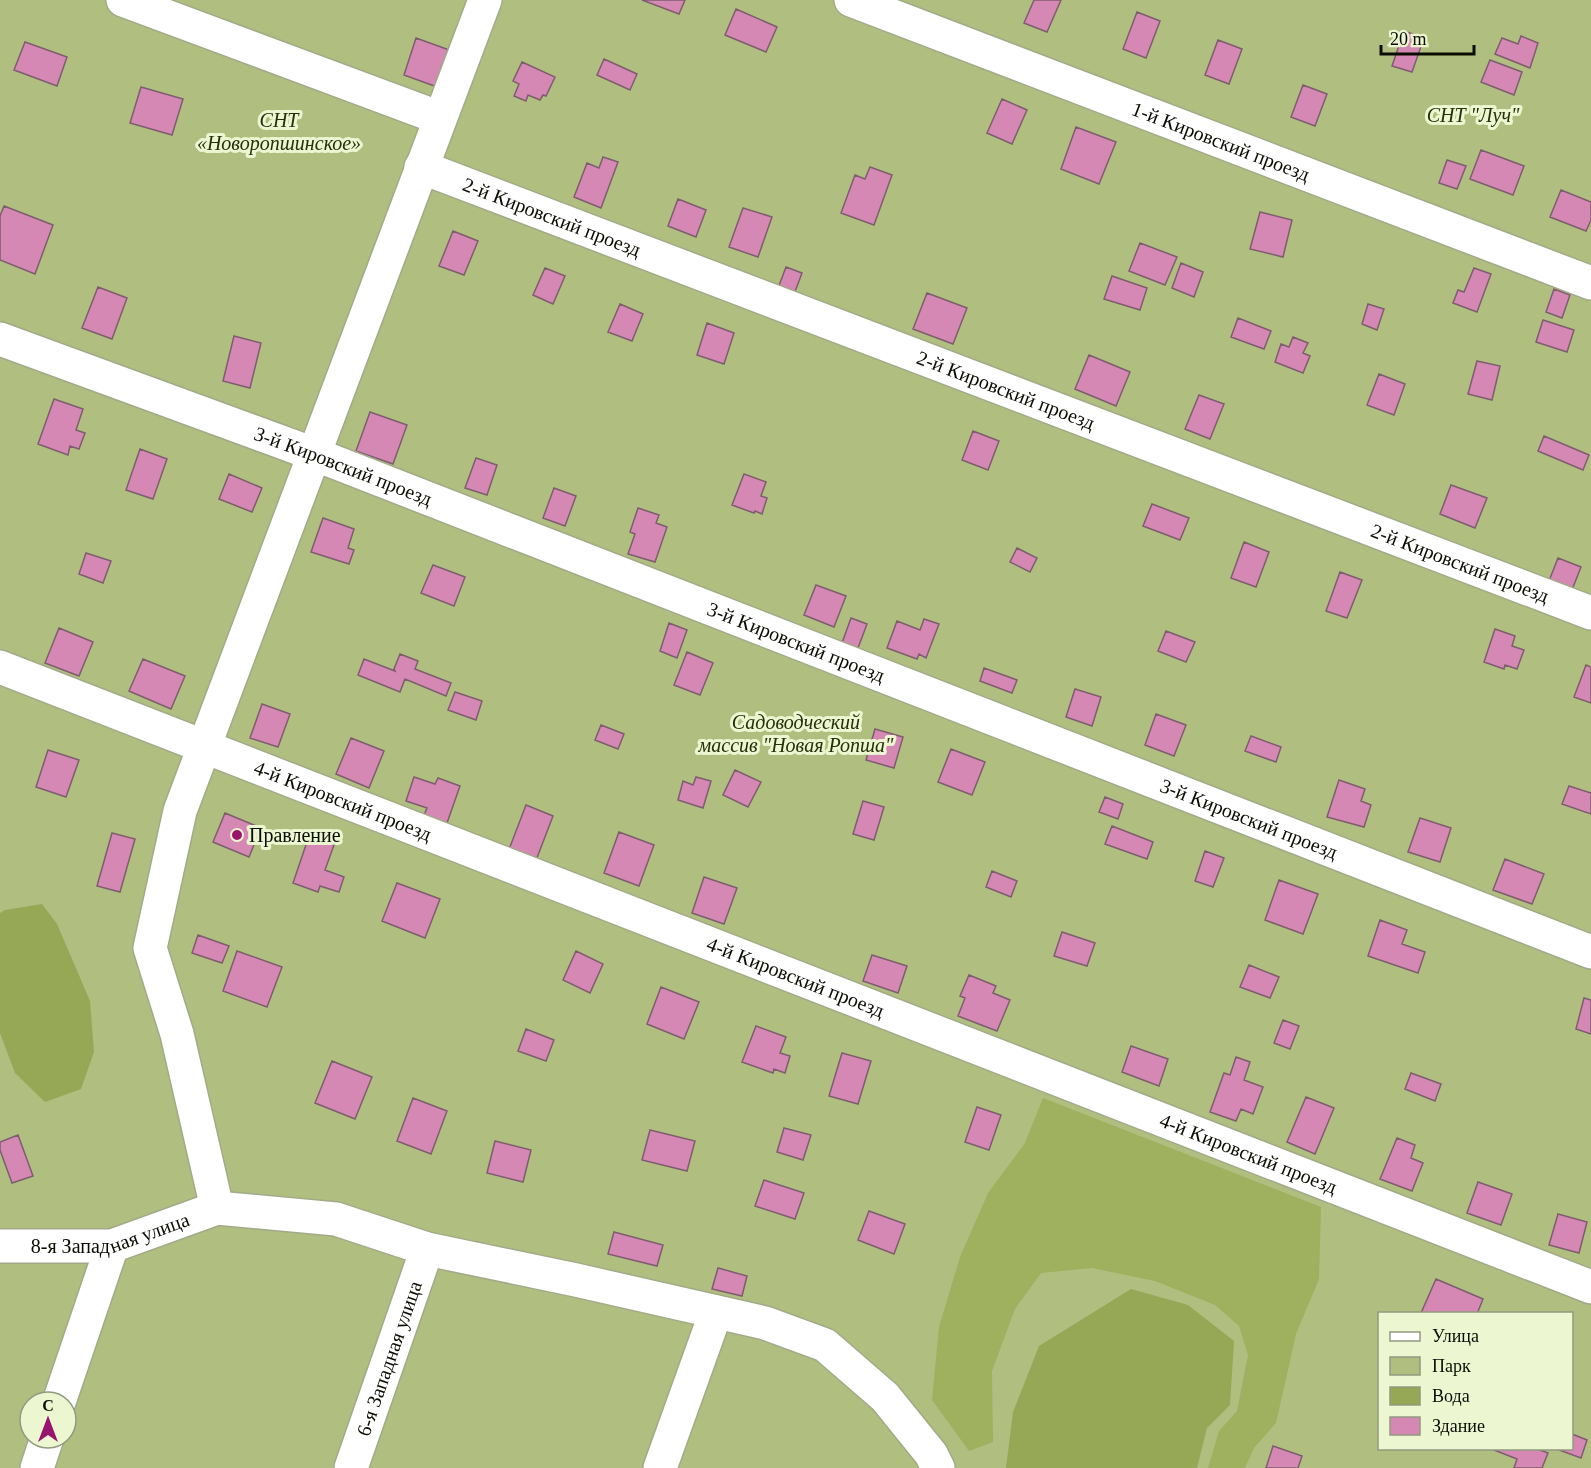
<svg xmlns="http://www.w3.org/2000/svg" width="1591" height="1468" viewBox="0 0 1591 1468" font-family="Georgia,serif">
<style>
.green{fill:#b0be80;fill-rule:evenodd}
.forest{fill:#9fb05e}
.water{fill:#96a756}
.building{fill:#d588b3;stroke:#7e5d6e;stroke-width:1.5}
.lines{fill:none;stroke-linecap:round;stroke-linejoin:round}
.minor-casing{stroke:#a2aa88;stroke-width:36}
.minor{stroke:#fff;stroke-width:33}
.poi-dot{fill:#97156c;stroke:#ecf6d1;stroke-width:2}
.labels{text-anchor:middle;stroke-width:6;stroke-linejoin:round;paint-order:stroke}
.park-label{font-size:20px;font-style:italic;fill:#272e0a;stroke:#ecf6d1}
.street-label{font-size:20px;fill:#0b0d03;stroke:#ecf6d1}
.poi-label{font-size:20px;fill:#0b0d03;stroke:#ecf6d1;text-anchor:start}
</style>
<rect width="100%" height="100%" fill="#dfe8c4"/>
<path class="green" d="M 0,0 L 1591,0 L 1591,1468 L 0,1468 ZM 1380,1314 L 1572,1314 L 1572,1448 L 1380,1448 ZM 30,1402 L 66,1402 L 66,1438 L 30,1438 Z"/>
<path class="forest" d="M 1043,1098 L 1321,1207 L 1319,1279 L 1296,1334 L 1276,1423 L 1254,1448 L 1245,1468 L 1208,1468 L 1219,1431 L 1237,1411 L 1248,1355 L 1239,1326 L 1215,1305 L 1155,1281 L 1092,1268 L 1041,1273 L 1015,1309 L 992,1371 L 993,1442 L 969,1451 L 932,1400 L 939,1327 L 960,1257 L 988,1193 L 1025,1143 Z"/>
<path class="water" d="M 42,904 L 57,924 L 90,1001 L 94,1052 L 81,1089 L 45,1102 L 15,1073 L 0,1033 L 0,913 L 5,910 Z
M 1131,1289 L 1188,1305 L 1234,1341 L 1230,1405 L 1207,1428 L 1197,1468 L 1006,1468 L 1013,1412 L 1039,1346 Z"/>
<path class="building" d="M 642,0 L 685,0 L 679,14 Z
M 1034,0 L 1061,0 L 1047,32 L 1024,23 Z
M 736,9 L 777,27 L 766,52 L 725,35 Z
M 1137,12 L 1160,21 L 1146,58 L 1123,49 Z
M 1404,31 L 1424,38 L 1412,72 L 1392,66 Z
M 1521,36 L 1538,43 L 1530,68 L 1495,54 L 1502,38 L 1518,44 Z
M 416,38 L 452,51 L 440,88 L 404,75 Z
M 1218,40 L 1242,49 L 1229,84 L 1205,75 Z
M 25,42 L 67,57 L 57,86 L 14,70 Z
M 604,59 L 637,74 L 630,90 L 597,75 Z
M 1490,60 L 1522,72 L 1514,95 L 1481,82 Z
M 522,62 L 555,77 L 546,96 L 543,95 L 540,100 L 528,95 L 526,101 L 514,96 L 519,84 L 513,81 Z
M 1303,85 L 1327,94 L 1315,126 L 1291,117 Z
M 141,87 L 183,99 L 172,135 L 130,123 Z
M 1002,99 L 1027,110 L 1012,144 L 987,133 Z
M 1076,127 L 1116,142 L 1099,184 L 1061,169 Z
M 1481,150 L 1524,166 L 1513,195 L 1470,179 Z
M 603,157 L 618,162 L 601,208 L 574,197 L 587,163 L 599,168 Z
M 1447,160 L 1466,166 L 1457,189 L 1439,183 Z
M 870,167 L 892,175 L 874,225 L 841,213 L 855,175 L 865,179 Z
M 1561,190 L 1591,202 L 1591,220 L 1586,231 L 1550,217 Z
M 678,199 L 706,210 L 696,237 L 668,226 Z
M 4,206 L 53,225 L 35,274 L 0,260 L 0,216 Z
M 743,208 L 772,217 L 758,257 L 729,247 Z
M 1260,212 L 1292,220 L 1283,257 L 1250,249 Z
M 453,231 L 478,241 L 464,275 L 439,266 Z
M 1140,243 L 1177,257 L 1165,285 L 1129,271 Z
M 1181,263 L 1203,272 L 1194,297 L 1172,288 Z
M 786,267 L 802,273 L 793,297 L 777,291 Z
M 545,268 L 565,276 L 553,304 L 533,295 Z
M 1474,268 L 1491,274 L 1477,312 L 1453,303 L 1458,290 L 1464,292 Z
M 1112,276 L 1147,288 L 1140,310 L 1104,299 Z
M 98,287 L 127,298 L 112,339 L 82,328 Z
M 1554,289 L 1570,295 L 1562,318 L 1546,312 Z
M 927,293 L 967,308 L 953,344 L 913,329 Z
M 620,304 L 643,314 L 632,341 L 608,332 Z
M 1368,304 L 1384,309 L 1377,330 L 1362,324 Z
M 1238,318 L 1271,331 L 1264,349 L 1231,337 Z
M 1543,320 L 1574,330 L 1567,352 L 1536,342 Z
M 707,323 L 734,333 L 724,364 L 697,355 Z
M 234,336 L 261,343 L 250,388 L 223,381 Z
M 1293,337 L 1308,343 L 1303,353 L 1310,356 L 1303,373 L 1275,362 L 1281,344 L 1289,347 Z
M 1089,355 L 1130,372 L 1116,406 L 1075,389 Z
M 1477,361 L 1500,366 L 1492,400 L 1468,394 Z
M 1379,374 L 1405,384 L 1394,415 L 1367,405 Z
M 1199,395 L 1224,404 L 1210,439 L 1185,429 Z
M 54,399 L 83,409 L 76,430 L 85,433 L 79,449 L 70,446 L 68,455 L 38,444 Z
M 370,412 L 407,425 L 393,464 L 356,451 Z
M 973,431 L 999,441 L 988,470 L 962,460 Z
M 1544,436 L 1589,455 L 1583,470 L 1538,451 Z
M 140,449 L 167,459 L 153,499 L 126,490 Z
M 476,458 L 497,465 L 487,495 L 465,488 Z
M 229,474 L 262,488 L 252,512 L 219,499 Z
M 744,474 L 766,482 L 761,496 L 767,498 L 762,514 L 755,511 L 754,513 L 732,505 Z
M 1451,485 L 1487,498 L 1475,528 L 1440,514 Z
M 554,488 L 576,496 L 565,526 L 543,518 Z
M 1152,504 L 1189,518 L 1180,540 L 1143,526 Z
M 638,508 L 659,515 L 656,523 L 667,527 L 655,562 L 628,554 L 635,534 L 630,532 Z
M 323,518 L 354,529 L 348,548 L 354,550 L 349,564 L 311,552 Z
M 1244,542 L 1269,552 L 1256,587 L 1231,578 Z
M 1017,548 L 1037,558 L 1030,572 L 1010,562 Z
M 86,553 L 111,561 L 103,583 L 79,574 Z
M 1558,558 L 1581,567 L 1570,595 L 1547,586 Z
M 433,565 L 465,577 L 454,606 L 421,593 Z
M 1340,572 L 1362,580 L 1347,618 L 1326,611 Z
M 816,585 L 846,596 L 834,627 L 804,615 Z
M 851,618 L 867,624 L 858,648 L 842,643 Z
M 924,619 L 939,624 L 926,658 L 919,654 L 917,659 L 887,648 L 897,621 L 920,630 Z
M 669,623 L 687,630 L 677,658 L 660,651 Z
M 59,628 L 93,642 L 79,676 L 45,663 Z
M 1495,629 L 1515,636 L 1512,646 L 1524,650 L 1517,669 L 1505,665 L 1504,669 L 1484,662 Z
M 1166,631 L 1195,642 L 1186,662 L 1158,651 Z
M 687,652 L 713,663 L 700,695 L 674,685 Z
M 400,654 L 418,661 L 415,669 L 451,683 L 446,696 L 405,679 L 400,692 L 358,675 L 364,659 L 395,671 L 394,669 Z
M 143,659 L 185,676 L 171,709 L 129,691 Z
M 1586,665 L 1591,667 L 1591,703 L 1574,697 Z
M 984,668 L 1017,680 L 1012,693 L 980,681 Z
M 1075,689 L 1101,697 L 1092,726 L 1066,717 Z
M 455,692 L 482,701 L 476,720 L 448,710 Z
M 262,704 L 290,714 L 278,747 L 250,738 Z
M 1156,714 L 1186,725 L 1174,756 L 1145,745 Z
M 601,725 L 624,734 L 618,749 L 595,740 Z
M 875,729 L 903,737 L 894,768 L 866,760 Z
M 1251,736 L 1281,747 L 1276,762 L 1245,751 Z
M 351,738 L 384,751 L 369,788 L 336,774 Z
M 951,749 L 985,762 L 972,795 L 938,782 Z
M 48,750 L 79,760 L 66,797 L 36,787 Z
M 735,770 L 761,782 L 748,807 L 723,795 Z
M 414,777 L 435,784 L 438,778 L 460,786 L 447,823 L 424,815 L 427,808 L 406,801 Z
M 696,777 L 711,781 L 703,808 L 678,800 L 683,781 L 693,785 Z
M 1339,780 L 1365,789 L 1361,801 L 1371,805 L 1364,827 L 1327,817 Z
M 1569,786 L 1591,793 L 1591,814 L 1562,804 Z
M 1105,797 L 1123,804 L 1118,819 L 1099,812 Z
M 863,801 L 884,807 L 874,840 L 853,834 Z
M 526,805 L 553,816 L 535,863 L 508,852 Z
M 225,813 L 261,828 L 249,857 L 213,842 Z
M 1420,818 L 1451,828 L 1440,862 L 1408,852 Z
M 1112,826 L 1153,842 L 1147,859 L 1105,844 Z
M 619,832 L 654,845 L 639,886 L 604,873 Z
M 112,833 L 135,839 L 120,892 L 97,886 Z
M 309,836 L 334,845 L 325,870 L 344,877 L 339,892 L 320,886 L 318,892 L 293,883 Z
M 1205,851 L 1224,858 L 1213,887 L 1195,881 Z
M 1505,859 L 1544,874 L 1532,904 L 1493,890 Z
M 992,871 L 1017,881 L 1011,897 L 986,887 Z
M 704,877 L 737,888 L 724,924 L 692,913 Z
M 1279,880 L 1318,894 L 1303,934 L 1265,920 Z
M 397,883 L 440,899 L 425,938 L 382,921 Z
M 1380,920 L 1407,930 L 1402,944 L 1425,952 L 1418,973 L 1368,956 Z
M 1062,932 L 1095,943 L 1087,966 L 1054,956 Z
M 198,935 L 229,946 L 222,963 L 192,953 Z
M 237,951 L 282,967 L 267,1007 L 223,991 Z
M 576,951 L 603,964 L 590,993 L 563,980 Z
M 872,955 L 907,966 L 898,993 L 863,981 Z
M 1249,965 L 1279,977 L 1270,998 L 1240,987 Z
M 969,975 L 996,986 L 993,993 L 1010,1000 L 997,1031 L 958,1016 L 965,998 L 960,996 Z
M 661,987 L 699,1002 L 684,1039 L 647,1024 Z
M 1584,998 L 1591,1000 L 1591,1034 L 1576,1029 Z
M 1283,1020 L 1299,1026 L 1290,1049 L 1274,1043 Z
M 756,1026 L 786,1037 L 780,1053 L 790,1056 L 785,1073 L 774,1069 L 773,1073 L 742,1062 Z
M 526,1029 L 554,1040 L 546,1061 L 518,1051 Z
M 1131,1046 L 1168,1059 L 1159,1086 L 1122,1072 Z
M 842,1053 L 871,1061 L 858,1104 L 829,1096 Z
M 1236,1057 L 1250,1062 L 1244,1080 L 1263,1087 L 1253,1114 L 1241,1109 L 1236,1121 L 1210,1112 L 1224,1073 L 1230,1075 Z
M 332,1061 L 372,1077 L 355,1119 L 315,1103 Z
M 1411,1073 L 1441,1084 L 1435,1101 L 1405,1089 Z
M 1306,1097 L 1334,1108 L 1315,1154 L 1287,1142 Z
M 413,1098 L 447,1111 L 431,1154 L 397,1141 Z
M 977,1107 L 1001,1115 L 989,1150 L 965,1142 Z
M 784,1128 L 811,1135 L 803,1160 L 777,1152 Z
M 650,1130 L 695,1141 L 687,1171 L 642,1160 Z
M 18,1135 L 33,1176 L 12,1183 L 0,1150 L 0,1142 Z
M 1397,1138 L 1415,1145 L 1411,1158 L 1423,1163 L 1412,1191 L 1380,1179 Z
M 495,1141 L 531,1150 L 523,1182 L 487,1173 Z
M 764,1180 L 804,1193 L 795,1219 L 755,1206 Z
M 1478,1182 L 1512,1194 L 1501,1225 L 1467,1213 Z
M 869,1211 L 905,1224 L 894,1254 L 858,1240 Z
M 1558,1214 L 1587,1222 L 1579,1253 L 1549,1245 Z
M 614,1232 L 663,1245 L 657,1266 L 608,1254 Z
M 718,1268 L 747,1276 L 742,1296 L 712,1289 Z
M 1436,1279 L 1483,1299 L 1477,1314 L 1421,1313 Z
M 1572,1434 L 1587,1440 L 1581,1458 L 1554,1448 L 1572,1448 Z
M 1273,1446 L 1302,1456 L 1298,1468 L 1266,1468 Z
M 1489,1448 L 1534,1448 L 1548,1453 L 1542,1468 L 1514,1468 L 1517,1459 Z"/>
<g class="lines">
<g class="minor-casing">
<g id="minor">
<path d="M 123,0 L 440,118"/>
<path d="M 485,0 L 180,811 L 150,948 L 177,1034 L 217,1208 L 336,1219 L 427,1249 L 576,1280 L 765,1323 L 825,1345 L 885,1397 L 931,1454 L 938,1468"/>
<path id="s1" d="M 851,0 L 1591,283"/>
<path id="s2" d="M 421,167 L 1591,613"/>
<path id="s3" d="M 0,339 L 314,454 L 1591,952"/>
<path id="s4" d="M 0,667 L 1591,1287"/>
<path id="s5" d="M 0,1246 L 112,1246 L 217,1208"/>
<path d="M 59,1402 L 112,1246"/>
<path d="M 37,1468 L 47,1438"/>
<path id="s6" d="M 351,1468 L 427,1249"/>
<path d="M 660,1468 L 716,1312"/>
</g>
</g>
<use href="#minor" class="minor"/>
</g>
<circle class="poi-dot" cx="237" cy="835" r="6"/>
<g class="labels">
<g class="park-label">
<text x="1473" y="122">СНТ "Луч"</text>
<text x="279" y="127">СНТ<tspan x="279" dy="23">«Новоропшинское»</tspan></text>
<text x="796" y="729">Садоводческий<tspan x="796" dy="23">массив "Новая Ропша"</tspan></text>
</g>
<g class="street-label">
<text dy="7" stroke="none"><textPath href="#s1" startOffset="396">1-й Кировский проезд</textPath></text>
<text dy="7" stroke="none"><textPath href="#s2" startOffset="140">2-й Кировский проезд</textPath></text>
<text dy="7" stroke="none"><textPath href="#s2" startOffset="626">2-й Кировский проезд</textPath></text>
<text dy="7" stroke="none"><textPath href="#s3" startOffset="366">3-й Кировский проезд</textPath></text>
<text dy="7" stroke="none"><textPath href="#s2" startOffset="1112">2-й Кировский проезд</textPath></text>
<text dy="7" stroke="none"><textPath href="#s3" startOffset="852">3-й Кировский проезд</textPath></text>
<text dy="7" stroke="none"><textPath href="#s4" startOffset="368">4-й Кировский проезд</textPath></text>
<text dy="7" stroke="none"><textPath href="#s3" startOffset="1338">3-й Кировский проезд</textPath></text>
<text dy="7" stroke="none"><textPath href="#s4" startOffset="854">4-й Кировский проезд</textPath></text>
<text dy="7" stroke="none"><textPath href="#s4" startOffset="1340">4-й Кировский проезд</textPath></text>
<text dy="7" stroke="none"><textPath href="#s5" startOffset="112">8-я Западная улица</textPath></text>
<text dy="7" stroke="none"><textPath href="#s6" startOffset="116">6-я Западная улица</textPath></text>
</g>
<g class="poi-label">
<text x="249" y="842">Правление</text>
</g>
</g>
<rect x="1378" y="1312" width="195" height="138" fill="#ecf6d1" stroke="#92997f" stroke-width="1.5"/>
<rect x="1390" y="1332" width="30" height="9" fill="#ffffff" stroke="#92997f" stroke-width="1.5"/>
<text x="1432" y="1342" font-size="18" fill="#0b0d03">Улица</text>
<rect x="1390" y="1357" width="30" height="18" fill="#b0be80" stroke="#92997f" stroke-width="1.5"/>
<text x="1432" y="1372" font-size="18" fill="#0b0d03">Парк</text>
<rect x="1390" y="1387" width="30" height="18" fill="#96a756" stroke="#92997f" stroke-width="1.5"/>
<text x="1432" y="1402" font-size="18" fill="#0b0d03">Вода</text>
<rect x="1390" y="1417" width="30" height="18" fill="#d588b3" stroke="#92997f" stroke-width="1.5"/>
<text x="1432" y="1432" font-size="18" fill="#0b0d03">Здание</text>
<g transform="translate(48 1420)"><circle r="28" fill="#ecf6d1" stroke="#92997f" stroke-width="1.5"/>
<path d="M0-4.5L10 22L0 15L-10 22Z" fill="#97156c"/>
<text y="-9" font-size="16" font-weight="bold" text-anchor="middle" fill="#0b0d03">С</text>
</g>
<path d="M1381 45v9h93v-9" fill="none" stroke="#0b0d03" stroke-width="3"/>
<text x="1390" y="45" font-size="18" fill="#0b0d03" stroke="#ecf6d1" stroke-width="4.5" paint-order="stroke">20 m</text>
</svg>
